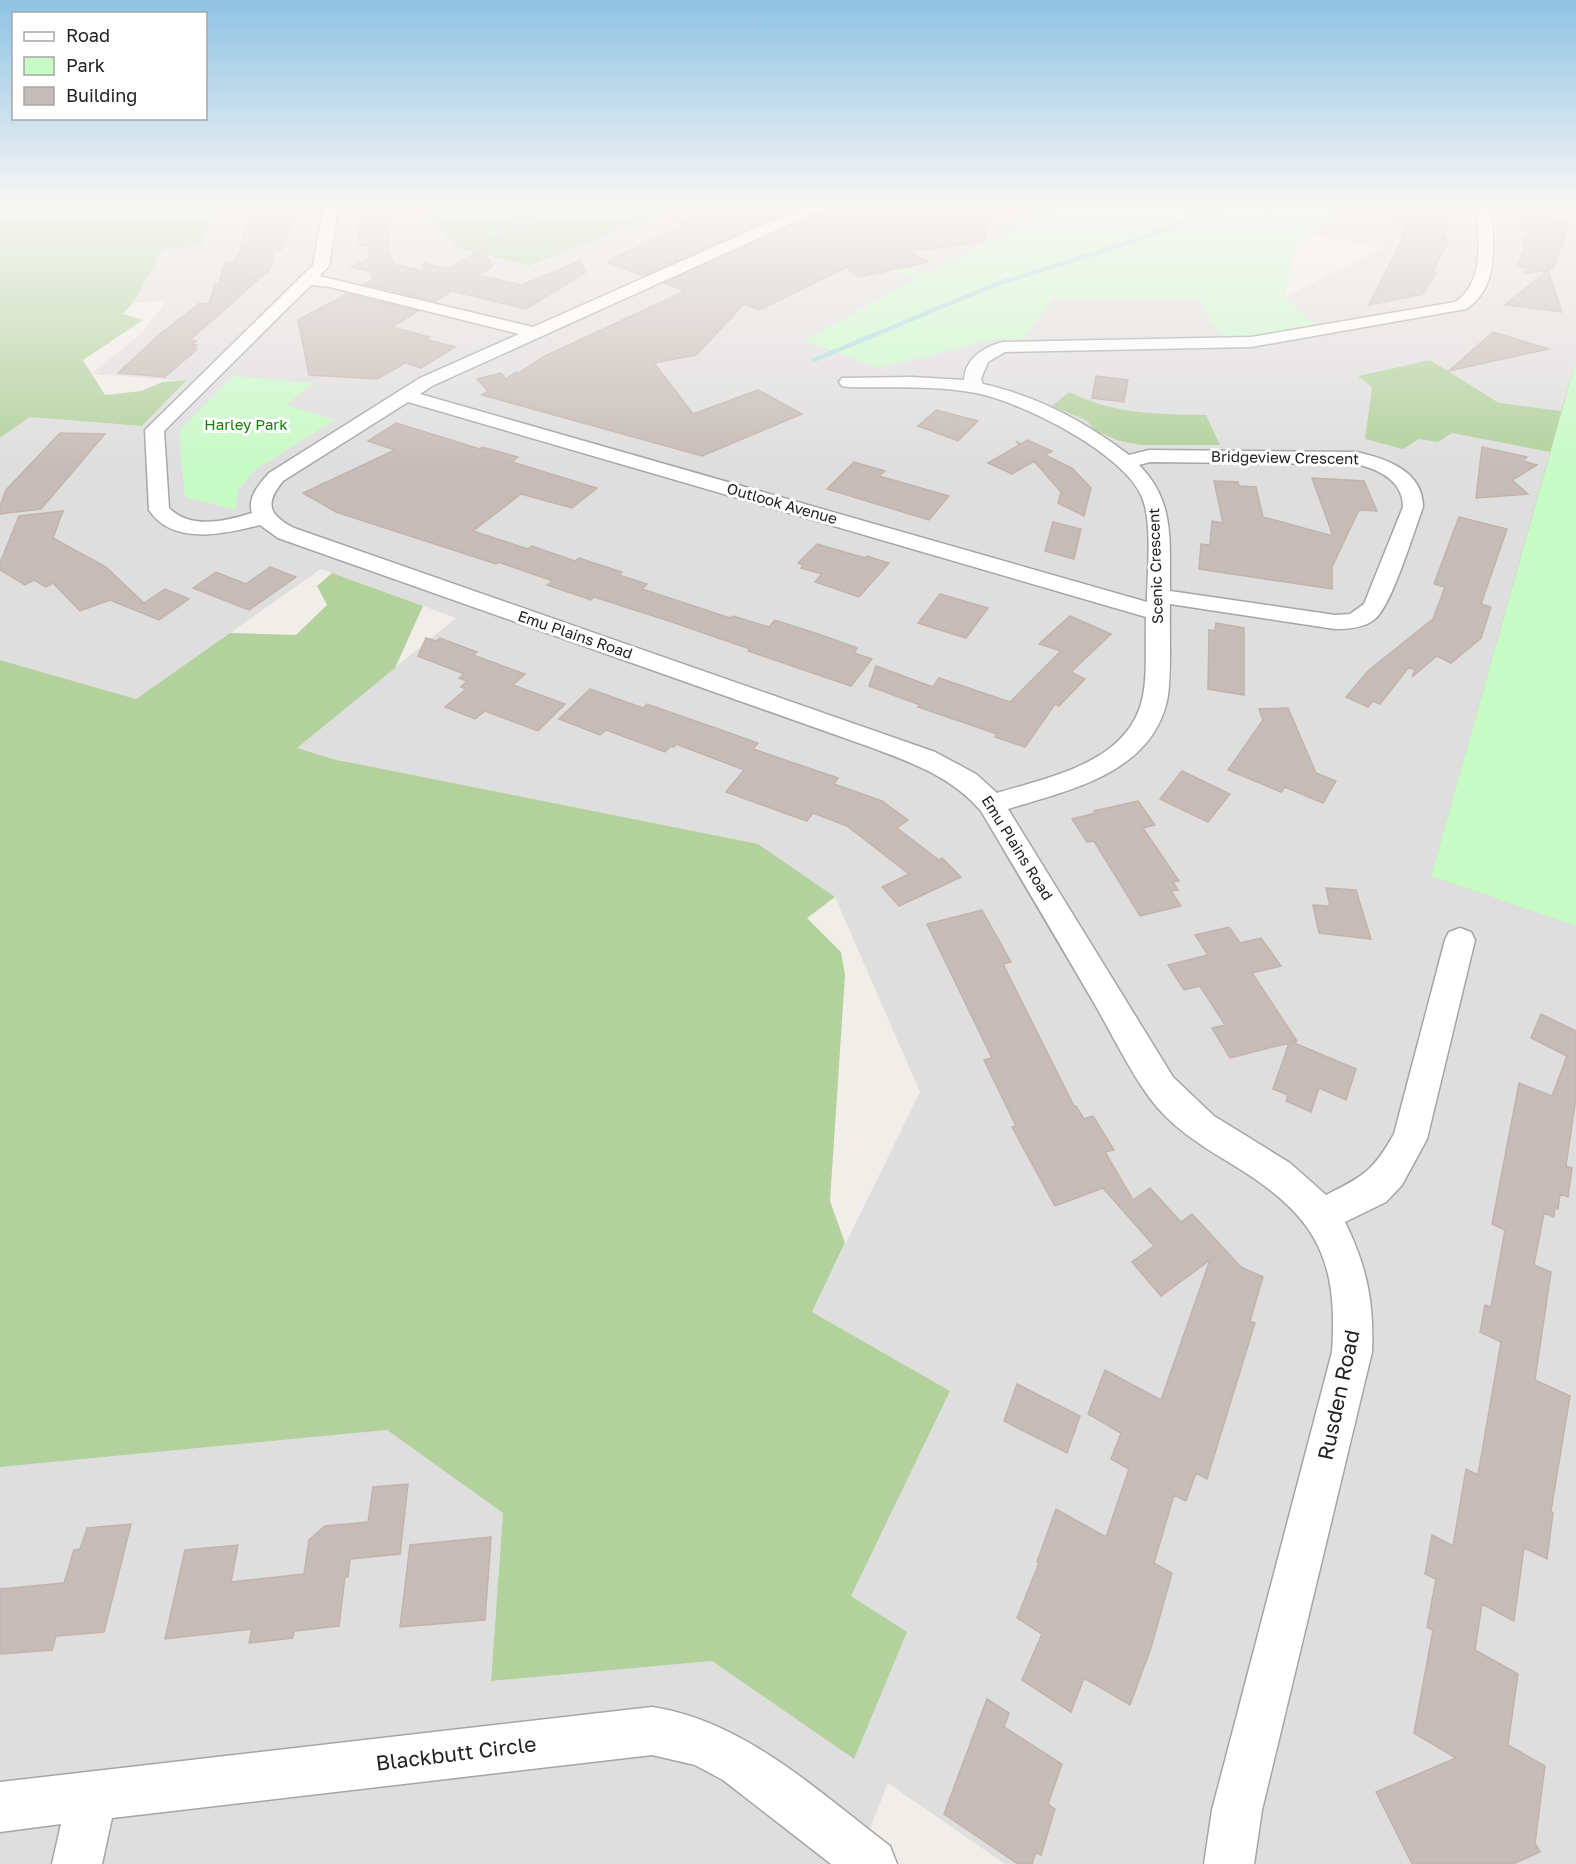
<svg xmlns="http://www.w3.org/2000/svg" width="1576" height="1864" viewBox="0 0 1576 1864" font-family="'Golos Text',sans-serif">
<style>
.residential{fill:#dfdede}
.forest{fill:#b2d19d}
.park{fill:#c8fac6}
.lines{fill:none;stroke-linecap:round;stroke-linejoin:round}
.stream{stroke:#a8d9df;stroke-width:4.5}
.building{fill:#c6bcb7;stroke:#c3b2aa;stroke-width:1.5}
.minor-casing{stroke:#a5a5a5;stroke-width:3}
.minor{fill:#fff;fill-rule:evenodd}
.labels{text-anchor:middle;stroke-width:6;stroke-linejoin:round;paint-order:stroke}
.far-park-label{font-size:15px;fill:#10830b;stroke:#fff}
.far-street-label{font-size:15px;fill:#212121;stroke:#fff}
.near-street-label{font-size:21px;fill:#212121;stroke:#fff}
</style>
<rect width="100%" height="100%" fill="#f1ede8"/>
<path class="residential" d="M 214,205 L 461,205 L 430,215 L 529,266 L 681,205 L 1058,205 L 927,274 L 792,232 L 785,236 L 919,279 L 997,339 L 1024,339 L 1053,298 L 1198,297 L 1256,336 L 1313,325 L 1284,297 L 1383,248 L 1309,234 L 1342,205 L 1576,205 L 1576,361 L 1431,876 L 1576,926 L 1576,1864 L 1005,1864 L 888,1783 L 856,1864 L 0,1864 L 0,1467 L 387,1430 L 503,1513 L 491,1681 L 712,1661 L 854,1759 L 850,1596 L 950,1391 L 812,1312 L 920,1092 L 835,897 L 296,748 L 456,618 L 321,569 L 136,699 L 0,660 L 0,438 L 30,417 L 142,426 L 187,381 L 91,374 L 141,334 L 166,301 L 130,303 L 163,249 L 202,245 Z"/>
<path class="forest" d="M 0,205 L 214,205 L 202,246 L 163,249 L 133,303 L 123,314 L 143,320 L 83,360 L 105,395 L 141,391 L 163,382 L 187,380 L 142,426 L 30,417 L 0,438 Z
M 461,205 L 681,205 L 529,266 L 456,248 L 429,214 Z
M 1430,360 L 1499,403 L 1561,411 L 1576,361 L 1576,926 L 1431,876 L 1550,452 L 1452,433 L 1438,442 L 1419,439 L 1403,449 L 1365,439 L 1372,387 L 1358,376 Z
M 1069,392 C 1116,415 1156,414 1206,415 L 1220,445 L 1141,445 L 1119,441 L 1095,430 L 1086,420 L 1052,406 Z
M 332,573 L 423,606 L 395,668 L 297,748 L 337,760 L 758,844 L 835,897 L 807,918 L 841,952 L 845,975 L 830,1201 L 845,1243 L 812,1312 L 950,1391 L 851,1596 L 907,1632 L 854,1759 L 712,1661 L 491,1681 L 503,1513 L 387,1430 L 0,1467 L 0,660 L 136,699 L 230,633 L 296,635 L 327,605 L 317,586 Z"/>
<path class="park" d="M 1058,205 L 1342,205 L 1294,246 L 1285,297 L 1314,325 L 1256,336 L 1221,337 L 1198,297 L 1053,298 L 1024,339 L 997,339 L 879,368 L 804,340 L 918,279 L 784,235 L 792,232 L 927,274 Z
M 1576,361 L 1576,926 L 1431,876 Z
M 233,376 L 313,383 L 286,405 L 335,420 L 256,469 L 238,490 L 236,510 L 185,497 L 179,438 L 181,429 Z"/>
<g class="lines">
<path class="stream" d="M 491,236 L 572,205
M 814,360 L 994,285 L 1131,242 L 1223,205"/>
</g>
<path class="building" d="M 255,205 L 286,205 L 285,212 L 295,211 L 289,235 L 285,236 L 282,250 L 275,248 L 270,270 L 260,278 L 253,279 L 258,280 L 190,340 L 196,341 L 192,345 L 197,345 L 194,348 L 197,349 L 165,377 L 118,373 L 160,334 L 200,303 L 209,304 L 215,283 L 219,283 L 225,262 L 233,262 L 240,251 L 250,210 L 253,210 Z
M 367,205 L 390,205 L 388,250 L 396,267 L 399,265 L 422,271 L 424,263 L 448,269 L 483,249 L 493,266 L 478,275 L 522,285 L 580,261 L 586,272 L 526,309 L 452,291 L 435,301 L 364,284 L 378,277 L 371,277 L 371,272 L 351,267 L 370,258 L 369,245 L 357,246 L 360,215 L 367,215 Z
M 721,205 L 802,205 L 643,276 L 608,262 L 617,259 L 613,258 L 684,226 L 676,223 Z
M 829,205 L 975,205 L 991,209 L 984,242 L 910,251 L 927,262 L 861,277 L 855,275 L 847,267 L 759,310 L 744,304 L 696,355 L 654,363 L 693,414 L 758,390 L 802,414 L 702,456 L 482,395 L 488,391 L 477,379 L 501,373 L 506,379 L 516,372 L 519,373 L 543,357 L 685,291 L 664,283 L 826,210 Z
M 1405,205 L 1449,205 L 1439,224 L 1447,225 L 1444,238 L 1449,239 L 1432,273 L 1436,273 L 1423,294 L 1369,305 L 1404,236 L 1401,235 L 1406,227 L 1394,222 Z
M 1530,208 L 1553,212 L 1550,220 L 1570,224 L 1553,269 L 1524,274 L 1526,268 L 1517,266 L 1525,245 L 1521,244 L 1526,232 L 1520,230 Z
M 1548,270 L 1562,312 L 1505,305 Z
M 347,294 L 418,311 L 392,327 L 429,337 L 425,339 L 455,347 L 421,368 L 405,363 L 377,379 L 309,375 L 298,320 Z
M 1493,332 L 1549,349 L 1449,371 Z
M 1096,376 L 1128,380 L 1124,402 L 1092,398 Z
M 936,410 L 978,421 L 958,441 L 918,426 Z
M 396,423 L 480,449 L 482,447 L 518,457 L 512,462 L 597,488 L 572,508 L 521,494 L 473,531 L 528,549 L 532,546 L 575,561 L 579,558 L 622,572 L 619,575 L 647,584 L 642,589 L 730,618 L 733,616 L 769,627 L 775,620 L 824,636 L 857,648 L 854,653 L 872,659 L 851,686 L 748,651 L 750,649 L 669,621 L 594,597 L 591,600 L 547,585 L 553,581 L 498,562 L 496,564 L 336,512 L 303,493 L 395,450 L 368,441 Z
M 60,433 L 105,434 L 41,509 L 0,514 L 0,506 L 6,490 Z
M 1027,440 L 1052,451 L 1045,455 L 1072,468 L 1091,488 L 1084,516 L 1058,503 L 1061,492 L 1034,461 L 1012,474 L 988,463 L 1019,445 L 1017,442 L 1021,444 Z
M 1482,447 L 1527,457 L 1523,461 L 1537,465 L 1512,480 L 1528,494 L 1476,498 Z
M 854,462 L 885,471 L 879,476 L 949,496 L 929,520 L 827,489 Z
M 1312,478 L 1364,481 L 1377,511 L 1359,510 L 1332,567 L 1332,589 L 1199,569 L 1201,544 L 1210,545 L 1212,521 L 1223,523 L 1214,481 L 1238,482 L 1239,486 L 1256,487 L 1263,517 L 1333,536 Z
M 63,511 L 53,538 L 106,567 L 144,603 L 165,589 L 189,599 L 159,620 L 110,600 L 80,611 L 53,583 L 46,587 L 34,580 L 25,585 L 0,570 L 0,563 L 19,516 Z
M 1459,517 L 1507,529 L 1481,604 L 1491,607 L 1481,638 L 1451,663 L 1437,656 L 1412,677 L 1415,670 L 1409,667 L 1380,704 L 1373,701 L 1368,707 L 1346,697 L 1369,670 L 1433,619 L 1445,587 L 1434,584 Z
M 1053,522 L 1081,529 L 1074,559 L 1045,551 Z
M 817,544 L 865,558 L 867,556 L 889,563 L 859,597 L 815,582 L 822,574 L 801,568 L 803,565 L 798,563 Z
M 270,567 L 296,577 L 249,610 L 193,588 L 216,572 L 246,584 Z
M 940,594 L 988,608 L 966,638 L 918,623 Z
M 1070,616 L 1111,634 L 1071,672 L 1085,679 L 1059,706 L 1055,704 L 1025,747 L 995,737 L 997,734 L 918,707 L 920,705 L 869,686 L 876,666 L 933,687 L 939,678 L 1010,702 L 1061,651 L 1039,644 Z
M 1216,623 L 1244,628 L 1244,695 L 1208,689 L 1209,630 L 1215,631 Z
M 426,638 L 436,641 L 440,638 L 477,652 L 473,655 L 525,674 L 513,685 L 565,704 L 538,731 L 485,711 L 475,719 L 445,707 L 466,689 L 461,687 L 467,681 L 459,678 L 464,674 L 418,656 Z
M 590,689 L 643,708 L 647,704 L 707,725 L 758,743 L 753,749 L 838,778 L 834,784 L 882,801 L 908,820 L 897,828 L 939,860 L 942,858 L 961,877 L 899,906 L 882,887 L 909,874 L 847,826 L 813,813 L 807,821 L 726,792 L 744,770 L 676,744 L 674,747 L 671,746 L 665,752 L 606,730 L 600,735 L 559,719 Z
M 1288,708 L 1316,773 L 1336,781 L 1323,803 L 1285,787 L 1281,792 L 1228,770 L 1263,720 L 1259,709 Z
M 1182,771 L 1230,794 L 1208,822 L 1160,799 Z
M 1138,801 L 1155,825 L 1143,828 L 1179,881 L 1173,882 L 1178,890 L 1171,891 L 1181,906 L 1140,916 L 1094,841 L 1087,842 L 1072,819 L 1096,813 L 1094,811 Z
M 1326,888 L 1356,890 L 1371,939 L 1319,933 L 1313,905 L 1330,906 Z
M 982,910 L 1011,962 L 1003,964 L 1074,1106 L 1076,1106 L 1084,1119 L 1093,1116 L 1114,1150 L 1105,1152 L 1133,1200 L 1150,1188 L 1181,1222 L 1192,1214 L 1241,1267 L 1263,1277 L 1250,1321 L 1255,1323 L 1207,1479 L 1196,1473 L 1186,1501 L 1174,1495 L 1154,1563 L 1172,1573 L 1151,1648 L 1130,1705 L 1084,1678 L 1071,1712 L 1022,1680 L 1042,1634 L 1017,1618 L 1039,1563 L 1037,1562 L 1056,1509 L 1106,1537 L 1129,1469 L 1111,1459 L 1121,1433 L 1088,1414 L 1105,1370 L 1161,1400 L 1210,1260 L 1161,1296 L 1132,1262 L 1154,1246 L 1103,1188 L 1055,1206 L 1012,1127 L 1016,1126 L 984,1060 L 992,1058 L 927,924 Z
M 1229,927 L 1240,943 L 1261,938 L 1281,966 L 1252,973 L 1297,1041 L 1292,1042 L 1356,1069 L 1346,1100 L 1319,1088 L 1311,1112 L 1286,1101 L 1288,1095 L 1273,1089 L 1289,1043 L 1230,1058 L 1212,1028 L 1225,1025 L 1200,986 L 1184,990 L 1168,965 L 1208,955 L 1195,935 Z
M 1541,1014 L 1576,1031 L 1576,1097 L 1566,1166 L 1572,1168 L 1568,1197 L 1560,1194 L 1558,1209 L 1555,1207 L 1554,1217 L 1544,1213 L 1534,1265 L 1551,1272 L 1535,1380 L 1570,1396 L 1551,1511 L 1553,1513 L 1547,1559 L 1524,1548 L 1514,1621 L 1482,1604 L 1475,1650 L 1518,1674 L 1508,1745 L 1545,1766 L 1535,1843 L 1540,1852 L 1513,1864 L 1412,1864 L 1376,1792 L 1456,1758 L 1414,1733 L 1433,1630 L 1427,1627 L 1436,1579 L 1425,1574 L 1432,1535 L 1453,1546 L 1466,1469 L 1478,1475 L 1501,1342 L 1480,1332 L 1485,1305 L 1491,1307 L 1505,1230 L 1492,1224 L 1519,1083 L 1552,1096 L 1567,1056 L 1531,1038 Z
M 1017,1384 L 1080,1416 L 1067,1453 L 1004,1421 Z
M 408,1484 L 400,1554 L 350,1559 L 348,1577 L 345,1577 L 339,1626 L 294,1631 L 293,1638 L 249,1643 L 252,1629 L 165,1639 L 185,1550 L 238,1545 L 231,1582 L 304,1574 L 309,1540 L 325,1526 L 368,1522 L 373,1487 Z
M 131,1524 L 104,1632 L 56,1636 L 52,1650 L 0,1654 L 0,1589 L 64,1583 L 74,1550 L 80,1549 L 87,1528 Z
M 491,1537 L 485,1620 L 400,1627 L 410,1545 Z
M 987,1699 L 1009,1713 L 1004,1727 L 1062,1764 L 1048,1804 L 1055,1809 L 1041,1855 L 1036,1852 L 1032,1864 L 1018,1864 L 944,1814 Z"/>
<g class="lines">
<g class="minor-casing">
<path id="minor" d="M 324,205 L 338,205 L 329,266 L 319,276 L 533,327 L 808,205 L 827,205 L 825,208 L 432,386 L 420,394 L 1147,602 C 1147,573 1153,524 1142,497 C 1124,453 1022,402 976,393 C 934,385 890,388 848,387 L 842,386 L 839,382 L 842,378 L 912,377 L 964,380 C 965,359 983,347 1003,342 L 1251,337 L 1455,302 C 1486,282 1478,237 1477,205 L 1491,205 C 1493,242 1501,286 1466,309 L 1251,347 L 1005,352 L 988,362 L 981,379 L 983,384 C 1037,396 1086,422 1129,455 L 1149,450 L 1357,452 C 1387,459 1423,471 1423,507 C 1414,531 1392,605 1375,619 C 1365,628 1348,629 1335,629 L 1170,604 C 1169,629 1172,677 1167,701 C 1150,774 1069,790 1008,809 L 1173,1077 L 1214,1116 L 1290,1163 L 1326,1195 C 1364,1176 1373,1171 1394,1134 L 1445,940 L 1449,932 L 1460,928 L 1471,932 L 1475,940 L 1427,1139 L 1402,1185 L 1386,1202 L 1345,1222 C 1367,1267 1374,1302 1372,1352 L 1262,1810 L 1254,1864 L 1204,1864 L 1212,1810 L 1332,1352 C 1339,1254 1313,1213 1230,1163 C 1200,1145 1170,1126 1149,1097 C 1128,1068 1112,1034 1094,1003 C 1057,939 1019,875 981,811 C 951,776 912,763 870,747 L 278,538 L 260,525 C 224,534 173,546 149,510 L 145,430 L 313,265 ZM 311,285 L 330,287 L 519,334 L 420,378 L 269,473 C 259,484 247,498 252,513 C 226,521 191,530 169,508 L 164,431 ZM 408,402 L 1146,617 C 1145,642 1148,676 1142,700 C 1127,763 1049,777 997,793 L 976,774 L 935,752 L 294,528 C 269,515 264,504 283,481 ZM 1150,462 L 1357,464 C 1380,470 1403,481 1403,507 L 1364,604 L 1350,614 L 1335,615 L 1170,591 C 1169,542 1176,502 1139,465 Z
M 652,1707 C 745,1721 817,1791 890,1846 L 897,1864 L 831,1864 L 723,1780 L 695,1765 L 652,1755 L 112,1818 L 102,1864 L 52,1864 L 61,1824 L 0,1832 L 0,1782 Z"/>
</g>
<use href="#minor" class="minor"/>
</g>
<linearGradient id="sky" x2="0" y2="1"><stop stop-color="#8ec3e4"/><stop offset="0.44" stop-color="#f9f7f5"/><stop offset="1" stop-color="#f9f7f5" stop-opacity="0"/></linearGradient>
<rect width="1576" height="466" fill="url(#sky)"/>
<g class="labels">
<g class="far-park-label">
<text x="246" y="430">Harley Park</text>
</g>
<g class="far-street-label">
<text transform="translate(1285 458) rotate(1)" y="5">Bridgeview Crescent</text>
<text transform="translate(782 504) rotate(16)" y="5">Outlook Avenue</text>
<text transform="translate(1156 566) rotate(-92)" y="5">Scenic Crescent</text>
<text transform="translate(575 635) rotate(19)" y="5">Emu Plains Road</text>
<text transform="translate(1017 848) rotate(58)" y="5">Emu Plains Road</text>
</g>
<g class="near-street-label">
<text transform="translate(1339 1395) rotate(-78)" y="7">Rusden Road</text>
<text transform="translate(456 1754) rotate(-7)" y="7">Blackbutt Circle</text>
</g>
</g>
<rect x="12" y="12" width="195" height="108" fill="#ffffff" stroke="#a6a6a6" stroke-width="1.5"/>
<rect x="24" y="32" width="30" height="9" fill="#ffffff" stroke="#a6a6a6" stroke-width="1.5"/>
<text x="66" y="42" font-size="18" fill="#212121">Road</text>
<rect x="24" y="57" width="30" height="18" fill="#c8fac6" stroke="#a6a6a6" stroke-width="1.5"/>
<text x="66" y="72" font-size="18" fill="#212121">Park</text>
<rect x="24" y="87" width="30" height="18" fill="#c6bcb7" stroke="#a6a6a6" stroke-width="1.5"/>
<text x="66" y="102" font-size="18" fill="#212121">Building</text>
</svg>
